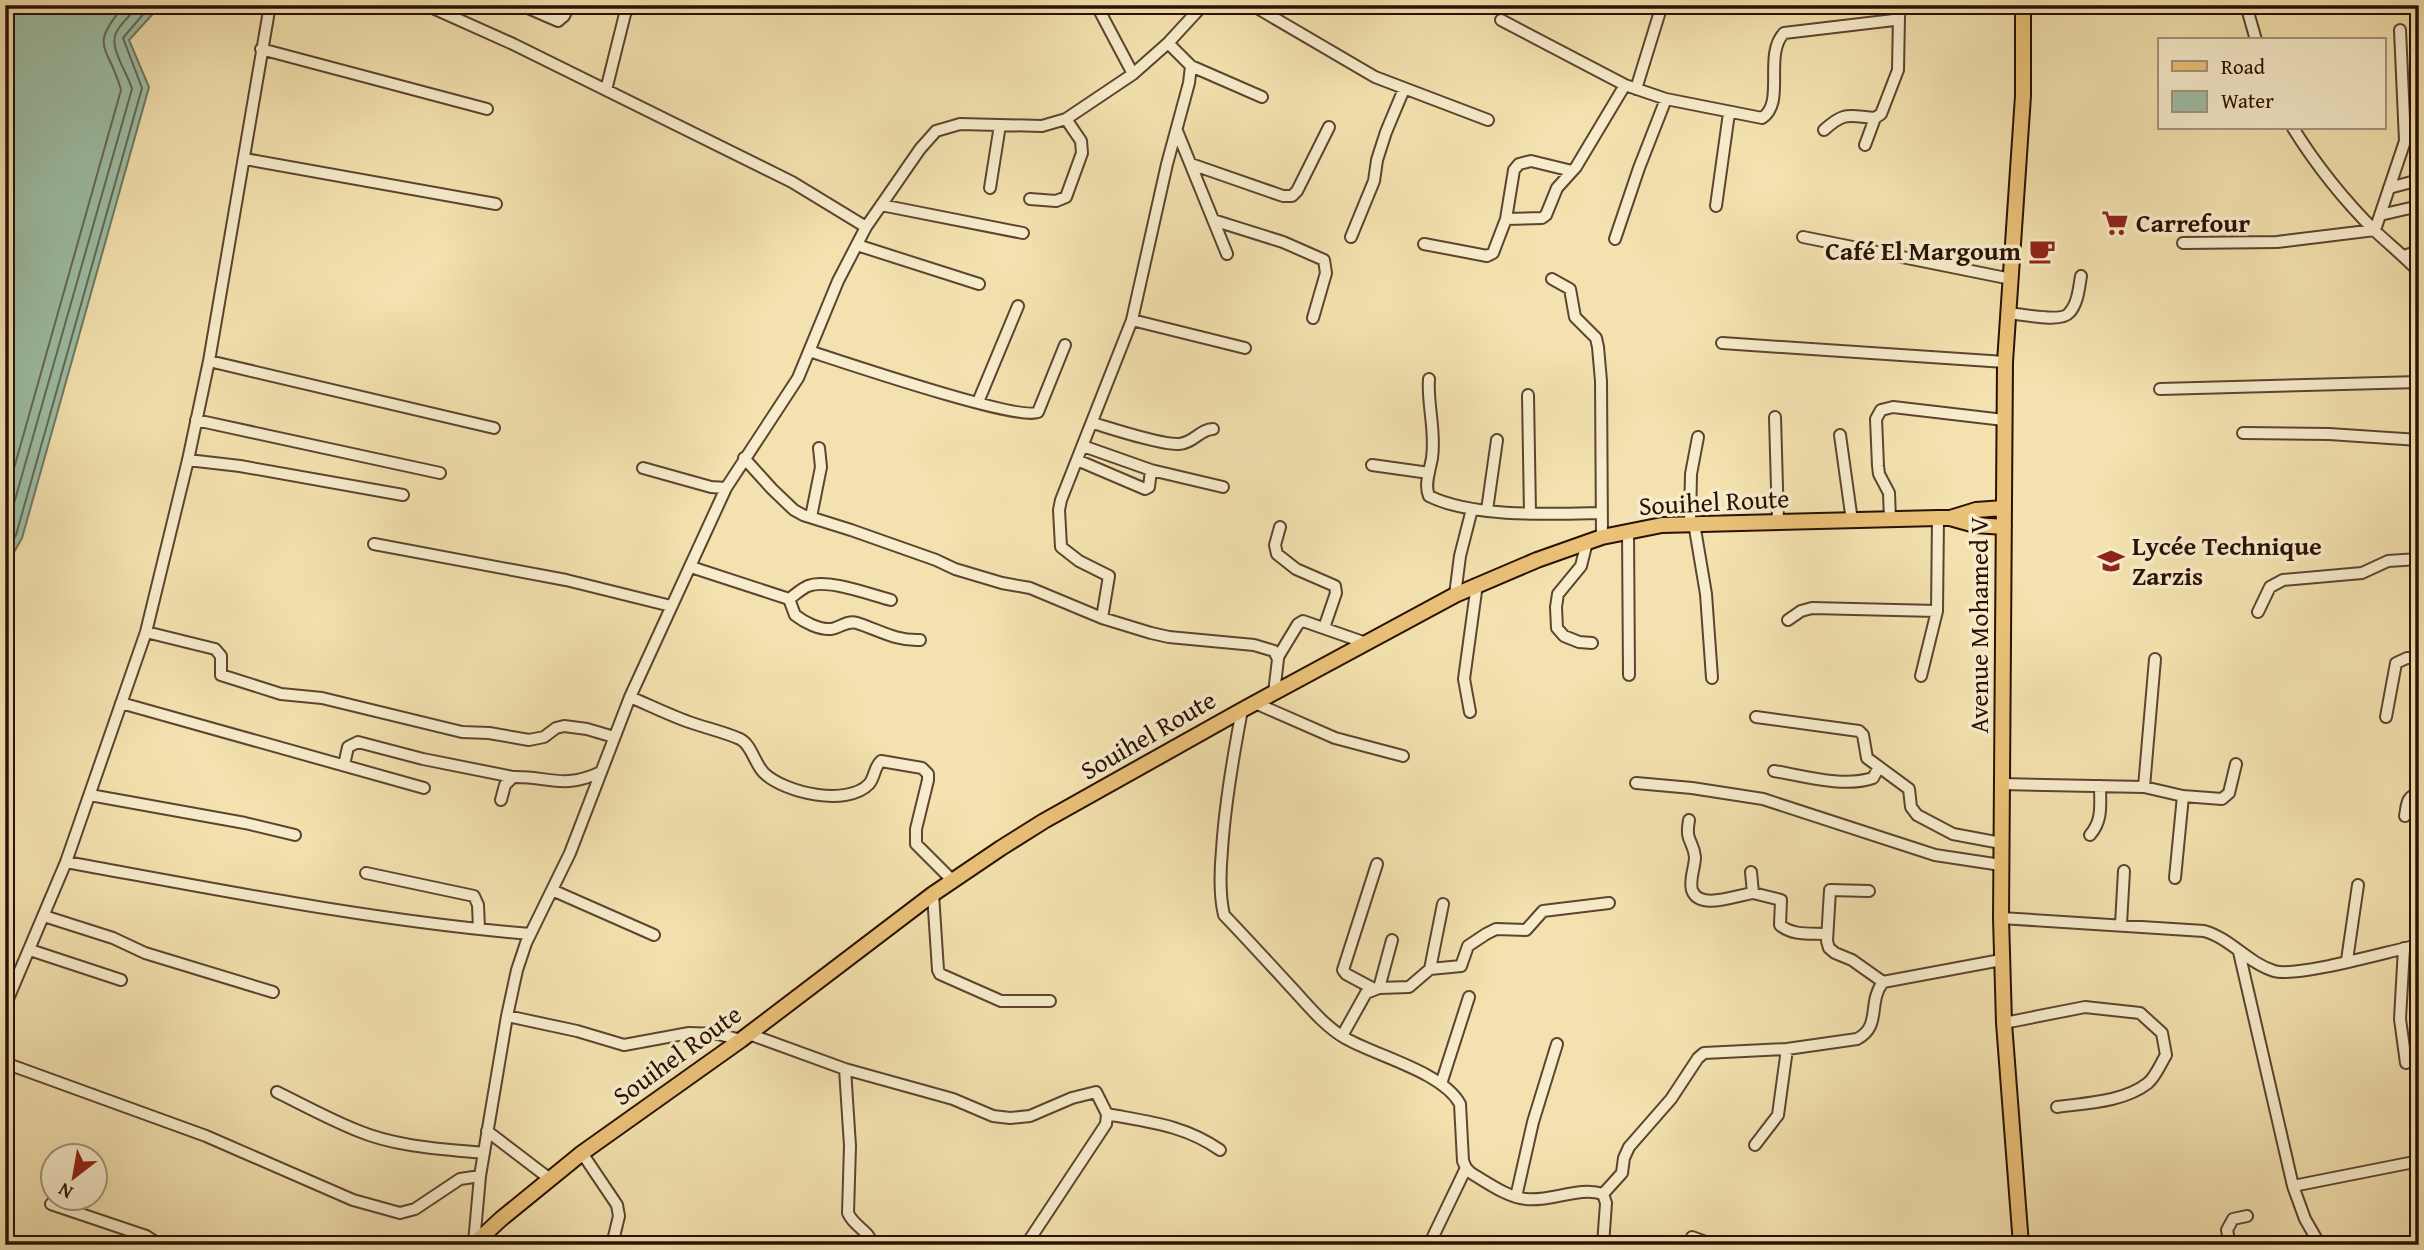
<svg xmlns="http://www.w3.org/2000/svg" width="2424" height="1250" viewBox="0 0 2424 1250" font-family="'Gentium Book Plus',serif">
<style>
.water{fill:#9dbfa6;stroke:#6f7966;stroke-width:2}
.lines{fill:none;stroke-linecap:round;stroke-linejoin:round}
.shore{stroke:#646856;stroke-width:2}
.minor-casing{stroke:#5c4430;stroke-width:14}
.major-casing{stroke:#2a1005;stroke-width:18}
.minor{stroke:#f7eccb;stroke-width:10}
.major{stroke:#eac178;stroke-width:14}
.labels{text-anchor:middle;stroke-width:7;stroke-linejoin:round;paint-order:stroke}
.poi-label{font-size:26px;font-weight:bold;fill:#2a1005;stroke:#f7eccb;text-anchor:start}
.street-label{font-size:26px;fill:#2a1005;stroke:#f7eccb}
</style>
<rect width="100%" height="100%" fill="#f3e2af"/>
<filter id="stains"><feTurbulence type="fractalNoise" baseFrequency=".00286" numOctaves="4"/><feColorMatrix values="0 0 0 0 .2 0 0 0 0 .09 0 0 0 0 .02 0 0 0 .5 -.17"/></filter>
<radialGradient id="worn" r=".72"><stop offset=".6" stop-color="#630" stop-opacity="0"/><stop offset="1" stop-color="#630" stop-opacity=".3"/></radialGradient>
<path class="water" d="M 5,5 L 161,5 L 129,40 L 149,87 L 22,538 L 5,568 Z"/>
<g class="lines">
<path class="shore" d="M 5,500 L 121,90 C 109,45 87,48 125,5
M 5,535 L 132,89 C 128,73 107,46 117,31 C 123,21 132,13 140,5
M 5,553 L 16,535 L 142,88 L 123,38 L 151,5"/>
<g class="minor-casing">
<path id="minor" d="M 426,5 L 513,44 L 792,182 L 866,227
M 521,5 L 558,21 L 564,16 L 569,5
M 1100,5 L 1098,8 L 1133,74
M 1252,5 L 1375,77 L 1488,120
M 2246,5 L 2256,40
M 1501,20 L 1625,85 L 1666,99 L 1762,118 C 1786,103 1763,55 1784,33 L 1894,20 L 1899,16 L 1901,5
M 261,49 L 487,109
M 1191,66 L 1262,97
M 1636,89 L 1662,5
M 606,90 L 625,14 L 630,5
M 2293,128 C 2316,165 2344,200 2375,231 C 2390,245 2405,257 2419,272
M 1824,130 C 1845,111 1848,116 1875,118 L 1881,114 L 1898,70 L 1899,16
M 1177,131 L 1227,254
M 1865,145 L 1875,118
M 245,159 L 496,204
M 1191,164 L 1283,196 L 1292,196 L 1297,191 L 1329,127
M 990,188 L 1000,125
M 2389,188 L 2419,180
M 1030,199 L 1056,201 L 1066,197 L 1082,153 L 1081,141 L 1066,119
M 881,205 L 1023,233
M 1716,206 L 1729,113
M 2380,215 L 2419,206
M 1506,219 L 1514,170 L 1519,164 L 1531,161 L 1572,171
M 1213,220 L 1283,242 L 1324,260 L 1326,273 L 1313,318
M 1351,237 L 1374,181 L 1377,160 L 1386,132 L 1404,89
M 1803,237 L 2011,279
M 1615,239 L 1639,168 L 1666,99
M 2183,243 L 2277,242 L 2375,230 L 2405,141 L 2400,30
M 1424,244 L 1487,256 L 1493,253 L 1506,219 L 1542,218 L 1546,215 L 1557,188 L 1576,167 L 1625,85
M 857,245 L 979,284
M 2404,256 L 2419,251
M 1552,279 L 1570,289 L 1575,317 L 1596,338 L 1598,347 L 1601,381 L 1602,537
M 2008,313 C 2021,314 2061,323 2069,313 C 2078,304 2079,287 2081,276
M 1132,320 L 1245,348
M 1722,343 L 2005,362
M 809,351 C 840,361 1020,422 1038,412 L 1065,345
M 209,361 L 494,428
M 1429,379 C 1427,405 1436,430 1432,458 C 1430,470 1424,485 1429,496 C 1473,518 1553,514 1602,513
M 2160,389 L 2419,382
M 1528,395 L 1530,514
M 978,402 L 1018,306
M 1775,417 L 1778,522
M 196,420 L 440,473
M 1093,423 C 1113,429 1161,445 1179,444 C 1194,443 1200,429 1213,429
M 2243,433 L 2329,434 L 2419,440
M 1840,435 L 1852,521
M 744,458 L 772,489 L 794,510 L 803,515 L 851,530 L 936,560 L 955,569 L 1002,583 L 1030,588 L 1102,618 L 1151,633 L 1169,637 L 1254,645 L 1274,651 L 1278,659 L 1274,693
M 188,460 L 240,466 L 403,495
M 1077,460 L 1145,489 L 1149,487 L 1151,470 L 1083,446
M 1372,465 L 1429,473
M 643,468 L 711,487 L 726,488
M 1151,470 L 1223,487
M 1487,510 L 1497,440
M 811,517 L 821,467 L 819,448
M 1890,520 L 1889,493 L 1879,474 L 1878,466 L 1876,419 L 1881,410 L 1893,407 L 2004,420
M 1690,523 L 1691,474 L 1698,437
M 1694,523 L 1706,594 L 1712,678
M 1280,527 L 1275,545 L 1277,554 L 1296,569 L 1335,586 L 1336,593 L 1324,628
M 1628,531 L 1629,675
M 1587,542 L 1581,566 L 1558,594 L 1556,607 L 1557,628 L 1564,636 L 1579,642 L 1592,643
M 374,544 L 566,580 L 671,606
M 691,567 L 789,599 C 795,595 801,589 808,586 C 827,578 871,595 891,600
M 1455,595 L 1460,556 L 1472,509
M 789,599 L 795,615 C 804,622 819,630 831,629 C 840,628 846,620 857,623 C 879,630 895,641 920,640
M 2258,612 L 2270,587 L 2283,580 L 2362,573 L 2388,561 L 2419,559
M 1102,618 L 1109,576 L 1079,561 L 1061,547 L 1059,510 L 1061,500 L 1132,320 L 1167,164 L 1189,83 L 1191,66 L 1168,43
M 1788,620 L 1801,611 L 1812,608 L 1937,611
M 146,632 L 215,649 L 221,656 L 221,675 L 281,694 L 322,698 L 462,732 L 489,733 L 529,740 L 544,737 L 556,728 L 564,726 L 587,729 L 614,737
M 1278,657 L 1298,624 L 1303,621 L 1366,643
M 1921,676 L 1937,611 L 1938,518
M 630,697 C 649,705 669,715 689,722 C 706,728 724,732 740,739 C 752,745 754,763 764,773 C 785,793 847,807 869,784 C 875,777 874,767 881,761 L 922,768 L 928,774 L 928,780 L 916,829 L 916,844 L 953,881
M 121,703 L 424,788
M 1255,703 L 1335,738 L 1403,756
M 1242,710 C 1233,757 1225,802 1222,850 C 1220,872 1219,894 1224,915 C 1246,938 1268,962 1290,986 C 1307,1004 1323,1025 1345,1038 C 1376,1056 1443,1072 1460,1104 L 1463,1161 L 1466,1168 L 1471,1173 C 1488,1183 1507,1197 1526,1199 C 1551,1202 1579,1186 1603,1194 L 1606,1203 L 1603,1245
M 1470,712 L 1464,679 L 1477,584
M 1756,717 L 1859,731 L 1863,735 L 1867,758 L 1909,789 L 1911,807 L 1917,815 L 1953,834 L 2001,843
M 2386,717 L 2396,663 L 2407,658 L 2419,658
M 344,765 L 348,747 L 358,742 L 423,759 L 513,777
M 1774,771 C 1804,776 1843,788 1873,778 L 1879,767
M 1636,783 L 1692,788 L 1763,799 L 1935,855 L 2001,865
M 2002,784 L 2144,787 L 2183,796 L 2222,799 L 2229,793 L 2236,764
M 2144,787 L 2155,659
M 90,795 L 245,823 L 295,835
M 501,800 L 505,785 L 513,777 C 549,776 562,790 601,772
M 2405,816 C 2407,806 2406,795 2419,794
M 1689,820 C 1685,843 1693,839 1695,857 C 1695,867 1689,880 1692,890 C 1699,911 1737,895 1753,893
M 2090,835 C 2103,820 2100,805 2100,786
M 66,862 C 220,890 374,921 530,934
M 1751,872 L 1753,893 L 1781,900 L 1780,925 C 1792,936 1812,933 1827,934
M 366,873 L 474,896 L 478,905 L 479,929
M 2175,878 L 2183,796
M 552,890 L 654,935
M 1869,891 L 1830,890 L 1827,941 L 1829,948 L 1835,953 L 1852,960 L 1883,982
M 933,894 L 938,970 L 940,974 L 1001,1001 L 1050,1001
M 44,916 L 113,938 L 145,953 L 273,992
M 2001,918 L 2204,931 C 2230,938 2248,963 2274,971 C 2297,978 2389,951 2419,945
M 2121,924 L 2124,871
M 2404,948 L 2400,1019 L 2406,1063
M 30,950 L 121,980
M 2239,952 L 2293,1186 L 2305,1219 L 2320,1245
M 2347,960 L 2358,885
M 1430,969 L 1443,904
M 1379,988 L 1392,940
M 1374,989 L 1346,974 L 1343,970 L 1377,864
M 5,1006 L 66,862 L 146,632 L 188,460 L 209,361 L 270,5
M 507,1016 L 577,1031 L 624,1045 L 689,1033 L 718,1034 L 741,1040
M 2004,1023 L 2085,1007 L 2140,1013 L 2162,1033 L 2166,1055 C 2161,1063 2156,1076 2148,1083 C 2124,1102 2086,1103 2057,1107
M 749,1034 L 845,1069 L 953,1099 L 993,1116 L 1010,1118 L 1030,1116 L 1072,1098 L 1096,1092 L 1107,1114 L 1106,1124 L 1026,1245
M 1342,1036 L 1366,993 L 1379,988 L 1409,987 L 1430,969 L 1461,966 L 1468,946 L 1486,934 L 1496,929 L 1526,930 L 1543,911 L 1609,903
M 5,1063 L 206,1136 L 353,1200 L 400,1213 L 415,1209 L 460,1179 L 480,1176
M 845,1069 L 850,1146 L 848,1213 C 854,1227 869,1230 873,1245
M 1441,1084 L 1469,997
M 277,1092 C 303,1105 329,1119 356,1130 C 396,1147 441,1149 484,1153
M 1107,1114 C 1149,1122 1184,1125 1220,1150
M 487,1131 L 550,1179
M 1755,1145 L 1778,1115 L 1787,1049
M 582,1153 L 617,1205 L 619,1216 L 612,1245
M 2293,1186 L 2419,1161
M 1603,1194 L 1622,1173 L 1624,1158 L 1629,1147 L 1671,1099 L 1698,1058 L 1704,1053 L 1787,1049 L 1857,1039 C 1882,1026 1867,1003 1883,982 L 2001,960
M 1516,1197 L 1533,1122 L 1557,1044
M 51,1204 L 146,1236 L 160,1245
M 1692,1237 L 1714,1245
M 474,1243 L 480,1176 L 507,1016 L 517,970 L 526,943 L 570,853 L 630,697 L 726,488 L 798,378 L 838,281 L 866,227 L 920,149 L 936,131 L 960,124 L 1042,126 L 1066,119 L 1133,74 L 1168,43 L 1203,5
M 1429,1245 L 1466,1168
M 2230,1245 L 2227,1230 L 2233,1219 L 2247,1216"/>
</g>
<g class="major-casing">
<path id="major" d="M 1950,518 L 1976,510 L 2004,508
M 473,1245 L 501,1219 L 582,1153 L 741,1040 L 933,894 L 1001,848 L 1044,821 L 1242,710 L 1455,595 L 1537,560 L 1602,537 L 1662,525 L 1938,518 L 1950,518 L 1975,525 L 2004,527
M 2021,1245 L 2004,1023 L 2001,918 L 2005,362 L 2023,96 L 2023,5"/>
</g>
<use href="#minor" class="minor"/>
<use href="#major" class="major"/>
</g>
<defs>
<g id="supermarket-bare" transform="scale(2.1)"><path d="M-6-5.5h2.5l.6 2H6L4.5 2H-2.5L-4.4-4H-6ZM-1.5 3.2a1.3 1.3 0 1 0 .1 0ZM3 3.2a1.3 1.3 0 1 0 .1 0Z" fill="#8f2418" stroke="#f7eccb" stroke-width="2.5" paint-order="stroke"/></g>
<g id="cafe-bare" transform="scale(2.1)"><path d="M-5.5-4.5H6V0H3Q3 3.5 0 3.5H-2.5Q-5.5 3.5-5.5 0ZM3-3.2v2h1.7v-2ZM-6 4.5H4V6H-6Z" fill="#8f2418" stroke="#f7eccb" stroke-width="2.5" paint-order="stroke"/></g>
<g id="school-bare" transform="scale(2.1)"><path d="M0-5L7-2L0 1L-7-2ZM-4 1L0 2.5L4 1V4Q0 6-4 4Z" fill="#8f2418" stroke="#f7eccb" stroke-width="2.5" paint-order="stroke"/></g>
</defs>
<g fill-rule="evenodd">
<use href="#supermarket-bare" x="2115" y="223"/>
<use href="#cafe-bare" x="2042" y="251"/>
<use href="#school-bare" x="2111" y="561"/>
</g>
<g class="labels">
<g class="poi-label">
<text x="2136" y="232">Carrefour</text>
<text x="2021" y="260" text-anchor="end">Café El Margoum</text>
<text x="2132" y="555">Lycée Technique<tspan x="2132" dy="30">Zarzis</tspan></text>
</g>
<g class="street-label">
<text transform="translate(1714 502) rotate(-3)" y="9">Souihel Route</text>
<text transform="translate(1979 625) rotate(-90)" y="9">Avenue Mohamed V</text>
<text transform="translate(1148 735) rotate(-30)" y="9">Souihel Route</text>
<text transform="translate(677 1055) rotate(-36)" y="9">Souihel Route</text>
</g>
</g>
<rect width="2424" height="1250" fill="none" stroke="#f3e2af" stroke-width="28"/>
<rect x="7" y="7" width="2410" height="1236" fill="none" stroke="#2a1005" stroke-width="3.5"/>
<rect x="14" y="14" width="2396" height="1222" fill="none" stroke="#2a1005" stroke-width="2"/>
<rect x="2158" y="38" width="228" height="91" fill="#f7eccb" stroke="#a5947c" stroke-width="2"/>
<rect x="2172" y="61" width="35" height="10" fill="#eac178" stroke="#a5947c" stroke-width="2"/>
<text x="2221" y="74" font-size="21" fill="#2a1005">Road</text>
<rect x="2172" y="91" width="35" height="21" fill="#9dbfa6" stroke="#a5947c" stroke-width="2"/>
<text x="2221" y="108" font-size="21" fill="#2a1005">Water</text>
<g transform="translate(74 1177) rotate(211)"><circle r="33" fill="#f7eccb" stroke="#a5947c" stroke-width="2"/>
<path d="M0-5L12 26L0 18L-12 26Z" fill="#8f2418"/>
<text y="-10" font-size="19" font-weight="bold" text-anchor="middle" fill="#2a1005">N</text>
</g>
<rect width="100%" height="100%" filter="url(#stains)"/>
<rect width="100%" height="100%" fill="url(#worn)"/>
</svg>
